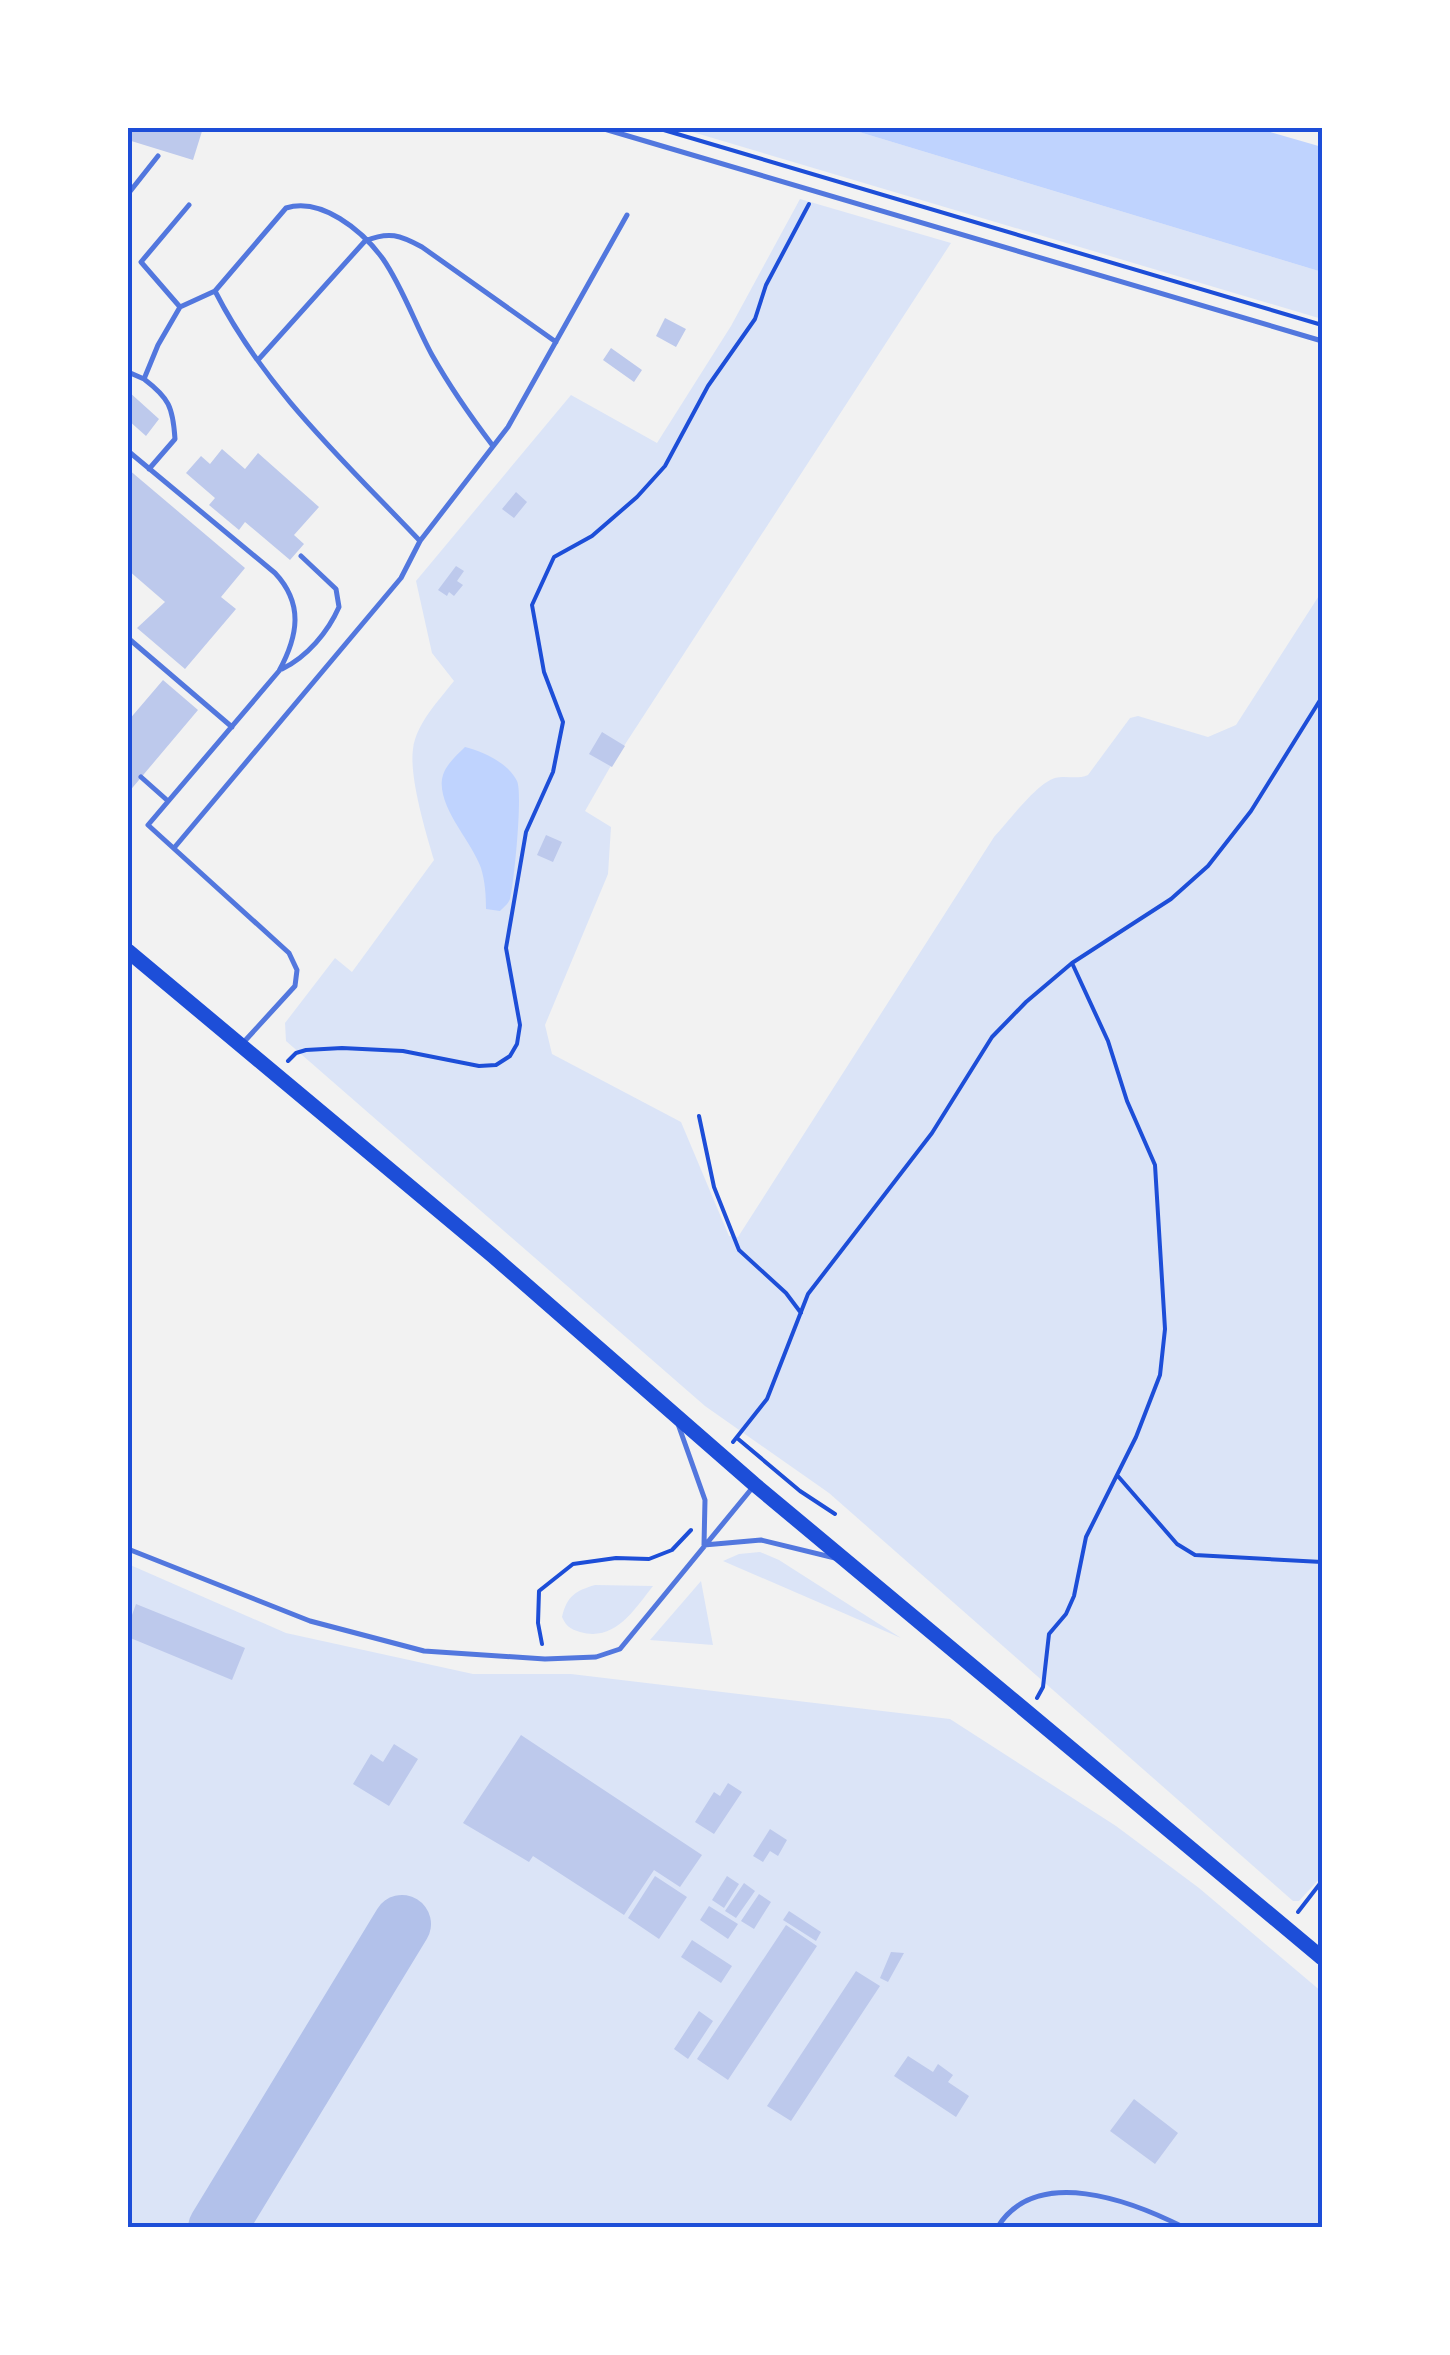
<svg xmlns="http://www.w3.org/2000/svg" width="1450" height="2355" viewBox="0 0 1450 2355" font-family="Arial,sans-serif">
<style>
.green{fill:#dbe4f7}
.water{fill:#bfd3fe}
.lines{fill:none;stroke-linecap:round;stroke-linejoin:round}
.taxiway{stroke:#b2c1ea;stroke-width:58}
.building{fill:#bdc9ec}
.path{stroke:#1d4ed8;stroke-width:4}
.service{stroke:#5277de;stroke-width:5}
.primary{stroke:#1d4ed8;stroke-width:15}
.neatline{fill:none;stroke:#1d4ed8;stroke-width:4}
</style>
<rect width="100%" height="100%" fill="#f2f2f2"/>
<path class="green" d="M 679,128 L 846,128 L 1322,272 L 1322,319 Z
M 800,199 L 951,243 L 609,769 L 585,811 L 611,827 L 608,874 L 545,1025 L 552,1054 L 681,1122 L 729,1236 L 738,1237 L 994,837 C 1008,822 1037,783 1055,778 C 1067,775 1076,780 1088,775 L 1130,718 L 1138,716 L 1208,737 L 1236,725 L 1322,591 L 1322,1876 L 1299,1901 L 1293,1901 L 829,1493 L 705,1406 L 286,1041 L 285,1023 L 335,958 L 352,972 L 434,860 C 426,833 409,777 413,749 C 416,724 439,700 454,681 L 432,653 L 416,581 L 571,395 L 657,443 L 731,326 Z
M 760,1552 L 779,1560 L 901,1638 L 723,1561 L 739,1554 Z
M 128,1564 L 286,1633 L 473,1674 L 571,1674 L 950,1719 L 1116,1826 L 1199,1888 L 1322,1992 L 1322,2227 L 128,2227 Z
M 701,1581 L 713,1645 L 650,1640 Z
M 595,1585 L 653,1586 C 634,1610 615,1642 580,1632 C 570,1629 566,1626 562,1617 C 567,1596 575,1591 595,1585 Z"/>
<path class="water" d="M 846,128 L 1256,128 L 1322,147 L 1322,272 Z
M 465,747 C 484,752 508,763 517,781 C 523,793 514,884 510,899 C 508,904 505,906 500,911 L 486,909 C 486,895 485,881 481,868 C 472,842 438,808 442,779 C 444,766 456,756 465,747 Z"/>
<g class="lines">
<path class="taxiway" d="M 217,2228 L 402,1924"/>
</g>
<path class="building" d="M 128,128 L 203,128 L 193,160 L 128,140 Z
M 665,318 L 686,329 L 676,347 L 656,336 Z
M 611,348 L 642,370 L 634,382 L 603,360 Z
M 128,391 L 159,419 L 146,436 L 128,420 Z
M 222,449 L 245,469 L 258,453 L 319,507 L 294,535 L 304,544 L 290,560 L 245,522 L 239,530 L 209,505 L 215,498 L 186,473 L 201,456 L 210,464 Z
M 128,469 L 245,568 L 221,597 L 236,609 L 185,669 L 137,628 L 165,602 L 128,570 Z
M 516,492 L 527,502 L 514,518 L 502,509 Z
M 456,566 L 464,571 L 457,581 L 463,585 L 454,596 L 449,592 L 447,596 L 438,590 Z
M 163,680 L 198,710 L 128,793 L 128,721 Z
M 602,732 L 625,746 L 612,767 L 589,754 Z
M 546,835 L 562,842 L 553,862 L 537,855 Z
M 136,1604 L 245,1648 L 232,1680 L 128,1637 L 128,1626 Z
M 521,1735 L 702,1855 L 680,1887 L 654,1870 L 624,1915 L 533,1856 L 529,1862 L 463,1823 Z
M 394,1744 L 418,1759 L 389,1806 L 353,1784 L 371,1754 L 383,1762 Z
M 728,1783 L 742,1792 L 714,1834 L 695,1822 L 714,1792 L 720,1796 Z
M 770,1829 L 787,1840 L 778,1856 L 770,1851 L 763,1862 L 753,1856 Z
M 655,1876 L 687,1897 L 659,1939 L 628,1918 Z
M 727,1876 L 739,1884 L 724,1908 L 712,1900 Z
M 744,1883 L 755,1891 L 736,1918 L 725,1911 Z
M 759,1894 L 771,1902 L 754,1929 L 741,1921 Z
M 709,1906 L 738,1924 L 728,1939 L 700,1920 Z
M 789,1911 L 821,1932 L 816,1941 L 783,1920 Z
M 786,1925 L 817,1946 L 728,2080 L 697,2059 Z
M 692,1940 L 732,1966 L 721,1983 L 681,1957 Z
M 891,1952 L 904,1953 L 888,1982 L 880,1978 Z
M 856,1971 L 880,1986 L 791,2121 L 767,2106 Z
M 699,2011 L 713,2021 L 688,2059 L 674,2049 Z
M 908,2056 L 933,2072 L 938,2064 L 953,2075 L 948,2082 L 969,2096 L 956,2117 L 894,2076 Z
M 1134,2099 L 1178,2133 L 1155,2164 L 1110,2131 Z"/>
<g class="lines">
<path class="path" d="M 657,128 L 1322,325
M 288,1061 L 296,1053 L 306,1050 L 342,1048 L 403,1051 L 479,1066 L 496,1065 L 510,1056 L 517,1044 L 520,1025 L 506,948 L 526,832 L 553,772 L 563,722 L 544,672 L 532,605 L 554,557 L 592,536 L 637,497 L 665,466 L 708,386 L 755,319 L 766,285 L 809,204
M 699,1116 L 714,1187 L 739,1250 L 786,1293 L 801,1313
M 737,1438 L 800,1491 L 835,1514
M 733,1442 L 767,1399 L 808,1294 L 932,1133 L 992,1037 L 1026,1002 L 1072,963 L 1171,899 L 1208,866 L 1251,811 L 1322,697
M 1117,1475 L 1177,1544 L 1195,1555 L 1322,1562
M 542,1644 L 538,1623 L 539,1591 L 573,1564 L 616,1558 L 649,1559 L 672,1550 L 691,1530
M 1037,1698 L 1043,1687 L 1049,1634 L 1066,1614 L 1074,1596 L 1086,1537 L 1136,1437 L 1160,1375 L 1165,1329 L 1155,1165 L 1127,1101 L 1108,1041 L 1072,963
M 1298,1912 L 1322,1881"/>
<path class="service" d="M 601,128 L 1322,341
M 128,194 L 158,156
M 189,205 L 141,262 L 180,307 L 215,291
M 258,360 L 365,241 C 389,231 400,235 422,247 L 556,342
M 128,372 L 144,379 L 158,345 L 180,307
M 144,379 C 169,398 173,407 175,439 L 149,469
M 128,451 L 275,573 C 304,604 298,636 279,671 L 148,825 L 289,953 L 297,970 L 295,986 L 242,1044
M 420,541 C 346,463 264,388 215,291 L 286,208 C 321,197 362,230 383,259 C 403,288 415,324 432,355 C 450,387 471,417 493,446
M 128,638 L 232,727
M 282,669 C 307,657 328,632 339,607 L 336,589 L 301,556
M 141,777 L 168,801
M 174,848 L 401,578 L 420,541 L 508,427 L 627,215
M 678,1424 L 705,1500 L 704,1545 L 761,1540 L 835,1558
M 128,1549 L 310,1621 L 424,1651 L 545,1659 L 596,1657 L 620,1649 L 753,1487
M 997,2228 C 1036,2164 1132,2201 1185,2228"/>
<path class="primary" d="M 128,951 L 493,1256 L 754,1484 L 1322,1958"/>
</g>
<rect width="1450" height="2355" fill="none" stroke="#ffffff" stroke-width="260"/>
<rect x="130" y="130" width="1190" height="2095" class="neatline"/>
</svg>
